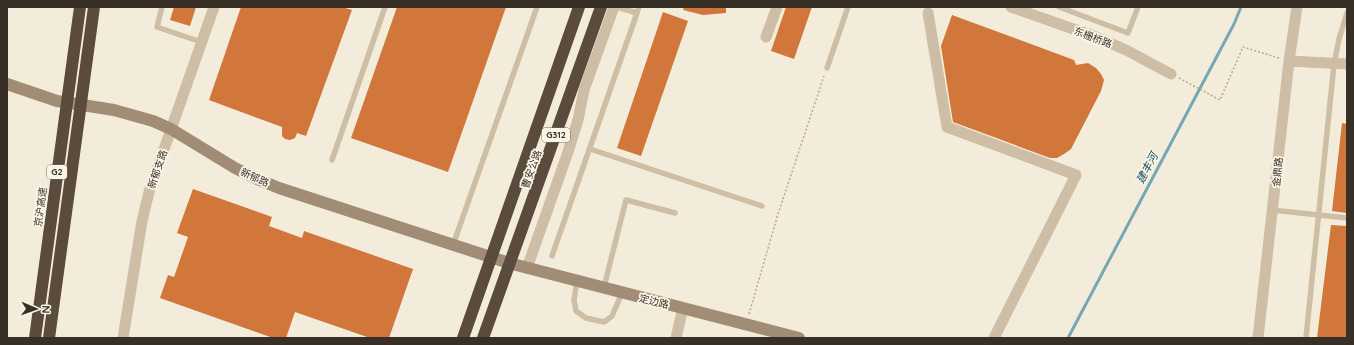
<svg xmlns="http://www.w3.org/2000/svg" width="1354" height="345" viewBox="0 0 1354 345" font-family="Quicksand,'Noto Sans SC',sans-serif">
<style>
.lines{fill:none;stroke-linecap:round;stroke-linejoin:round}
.stream{stroke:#76a8b4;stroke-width:3}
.building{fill:#d1773b}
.path{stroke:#b9a88f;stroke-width:1.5;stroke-dasharray:2 2;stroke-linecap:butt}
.lane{stroke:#cdbea5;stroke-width:5.5}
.street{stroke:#cdbea5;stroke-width:11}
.secondary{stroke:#a18d76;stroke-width:12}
.highway{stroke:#5a4b3d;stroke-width:12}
.highway-bridge{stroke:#5a4b3d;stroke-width:12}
.labels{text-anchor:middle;stroke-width:3.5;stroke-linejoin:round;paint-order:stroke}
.shield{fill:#fbf5e7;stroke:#726a61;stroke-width:1}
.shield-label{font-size:9px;font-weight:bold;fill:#382f27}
.street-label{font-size:10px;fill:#382f27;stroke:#fbf5e7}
.water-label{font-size:11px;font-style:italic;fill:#184f5e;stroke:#fbf5e7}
</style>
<rect width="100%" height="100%" fill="#f4ecda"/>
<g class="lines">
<path class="stream" d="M 1068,338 L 1234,24 L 1241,7"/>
</g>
<path class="building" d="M 174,7 L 196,7 L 190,26 L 170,20 Z
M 241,7 L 342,7 L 352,10 L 306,136 L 297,133 L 295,138 L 290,140 L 285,139 L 282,136 L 282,127 L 209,100 Z
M 397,7 L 506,7 L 448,172 L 351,138 Z
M 684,7 L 726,7 L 726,13 L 703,15 L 683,10 Z
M 786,7 L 812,7 L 794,59 L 771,51 Z
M 663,12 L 688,21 L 641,156 L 617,148 Z
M 952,15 L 1074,60 L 1076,65 L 1088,63 L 1096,68 L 1101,74 L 1104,80 L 1101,91 L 1071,149 L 1064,154 L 1057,158 L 1050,158 L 953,122 L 941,46 Z
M 1342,123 L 1347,124 L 1347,213 L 1332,211 Z
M 193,189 L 272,217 L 269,226 L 302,238 L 304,231 L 413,269 L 389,338 L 370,338 L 295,312 L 286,338 L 273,338 L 160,298 L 168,275 L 174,277 L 188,237 L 177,233 Z
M 1331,225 L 1347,226 L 1347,338 L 1317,338 Z"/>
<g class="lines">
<path class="path" d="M 1179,78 L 1220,100 L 1243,47 L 1279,58
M 749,314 L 778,214 L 824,76"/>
<path class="lane" d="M 162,7 L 157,27 L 201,42
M 617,7 L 637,13 L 639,7
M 1059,7 L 1128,33 L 1138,7
M 827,68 L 848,7
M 590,149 L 762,206
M 332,160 L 385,7
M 1272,210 L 1347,218
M 453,245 L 537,7
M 552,256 L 637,13
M 577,281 L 574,300 L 576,311 L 586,318 L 604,322 L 612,316 L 622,293
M 604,287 L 626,200 L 675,213
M 1306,338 L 1334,64 L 1339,39 L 1347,13"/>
<path class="street" d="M 1011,7 L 1096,37 L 1126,50 L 1171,74
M 928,13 L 947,127 L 1076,175 L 994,338
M 766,37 L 777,7
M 1289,61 L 1347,64
M 527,268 L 568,152 L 578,120 L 584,90 L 614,7
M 123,338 L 142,221 L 149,192 L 214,7
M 676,338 L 683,308
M 1258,338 L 1289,61 L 1297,7"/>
<path class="secondary" d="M 7,84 L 57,101 L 114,110 L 153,121 L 171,129 L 235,168 L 257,179 L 279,188 L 509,263 L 799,338"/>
<path class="highway" d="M 463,338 L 579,7
M 483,338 L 601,7"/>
<path class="highway-bridge" d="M 35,338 L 80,7
M 49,338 L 94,7"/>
</g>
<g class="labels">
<g class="shield">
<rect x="542" y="128" width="28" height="14" rx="3"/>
<rect x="47" y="165" width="20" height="14" rx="3"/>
</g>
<g class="shield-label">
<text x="556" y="138">G312</text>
<text x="57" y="175">G2</text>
</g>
<g class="street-label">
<text transform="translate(1093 37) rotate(21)" y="4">东栅桥路</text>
<text transform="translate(157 169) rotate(-71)" y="4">新郁支路</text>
<text transform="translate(531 169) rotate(-70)" y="4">曹安公路</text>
<text transform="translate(1277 172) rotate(-84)" y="4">金鼎路</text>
<text transform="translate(255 177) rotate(24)" y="4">新郁路</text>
<text transform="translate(40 207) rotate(-82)" y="4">京沪高速</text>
<text transform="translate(654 301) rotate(14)" y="4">定边路</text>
</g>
<g class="water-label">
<text transform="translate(1147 168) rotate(-62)" y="4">建丰河</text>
</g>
</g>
<rect width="1354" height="345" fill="none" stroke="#382f27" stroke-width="16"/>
<g transform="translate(36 309) rotate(92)" stroke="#fbf5e7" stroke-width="3" paint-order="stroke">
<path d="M0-3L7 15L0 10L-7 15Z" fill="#382f27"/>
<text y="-6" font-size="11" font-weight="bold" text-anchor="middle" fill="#382f27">N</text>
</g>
</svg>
